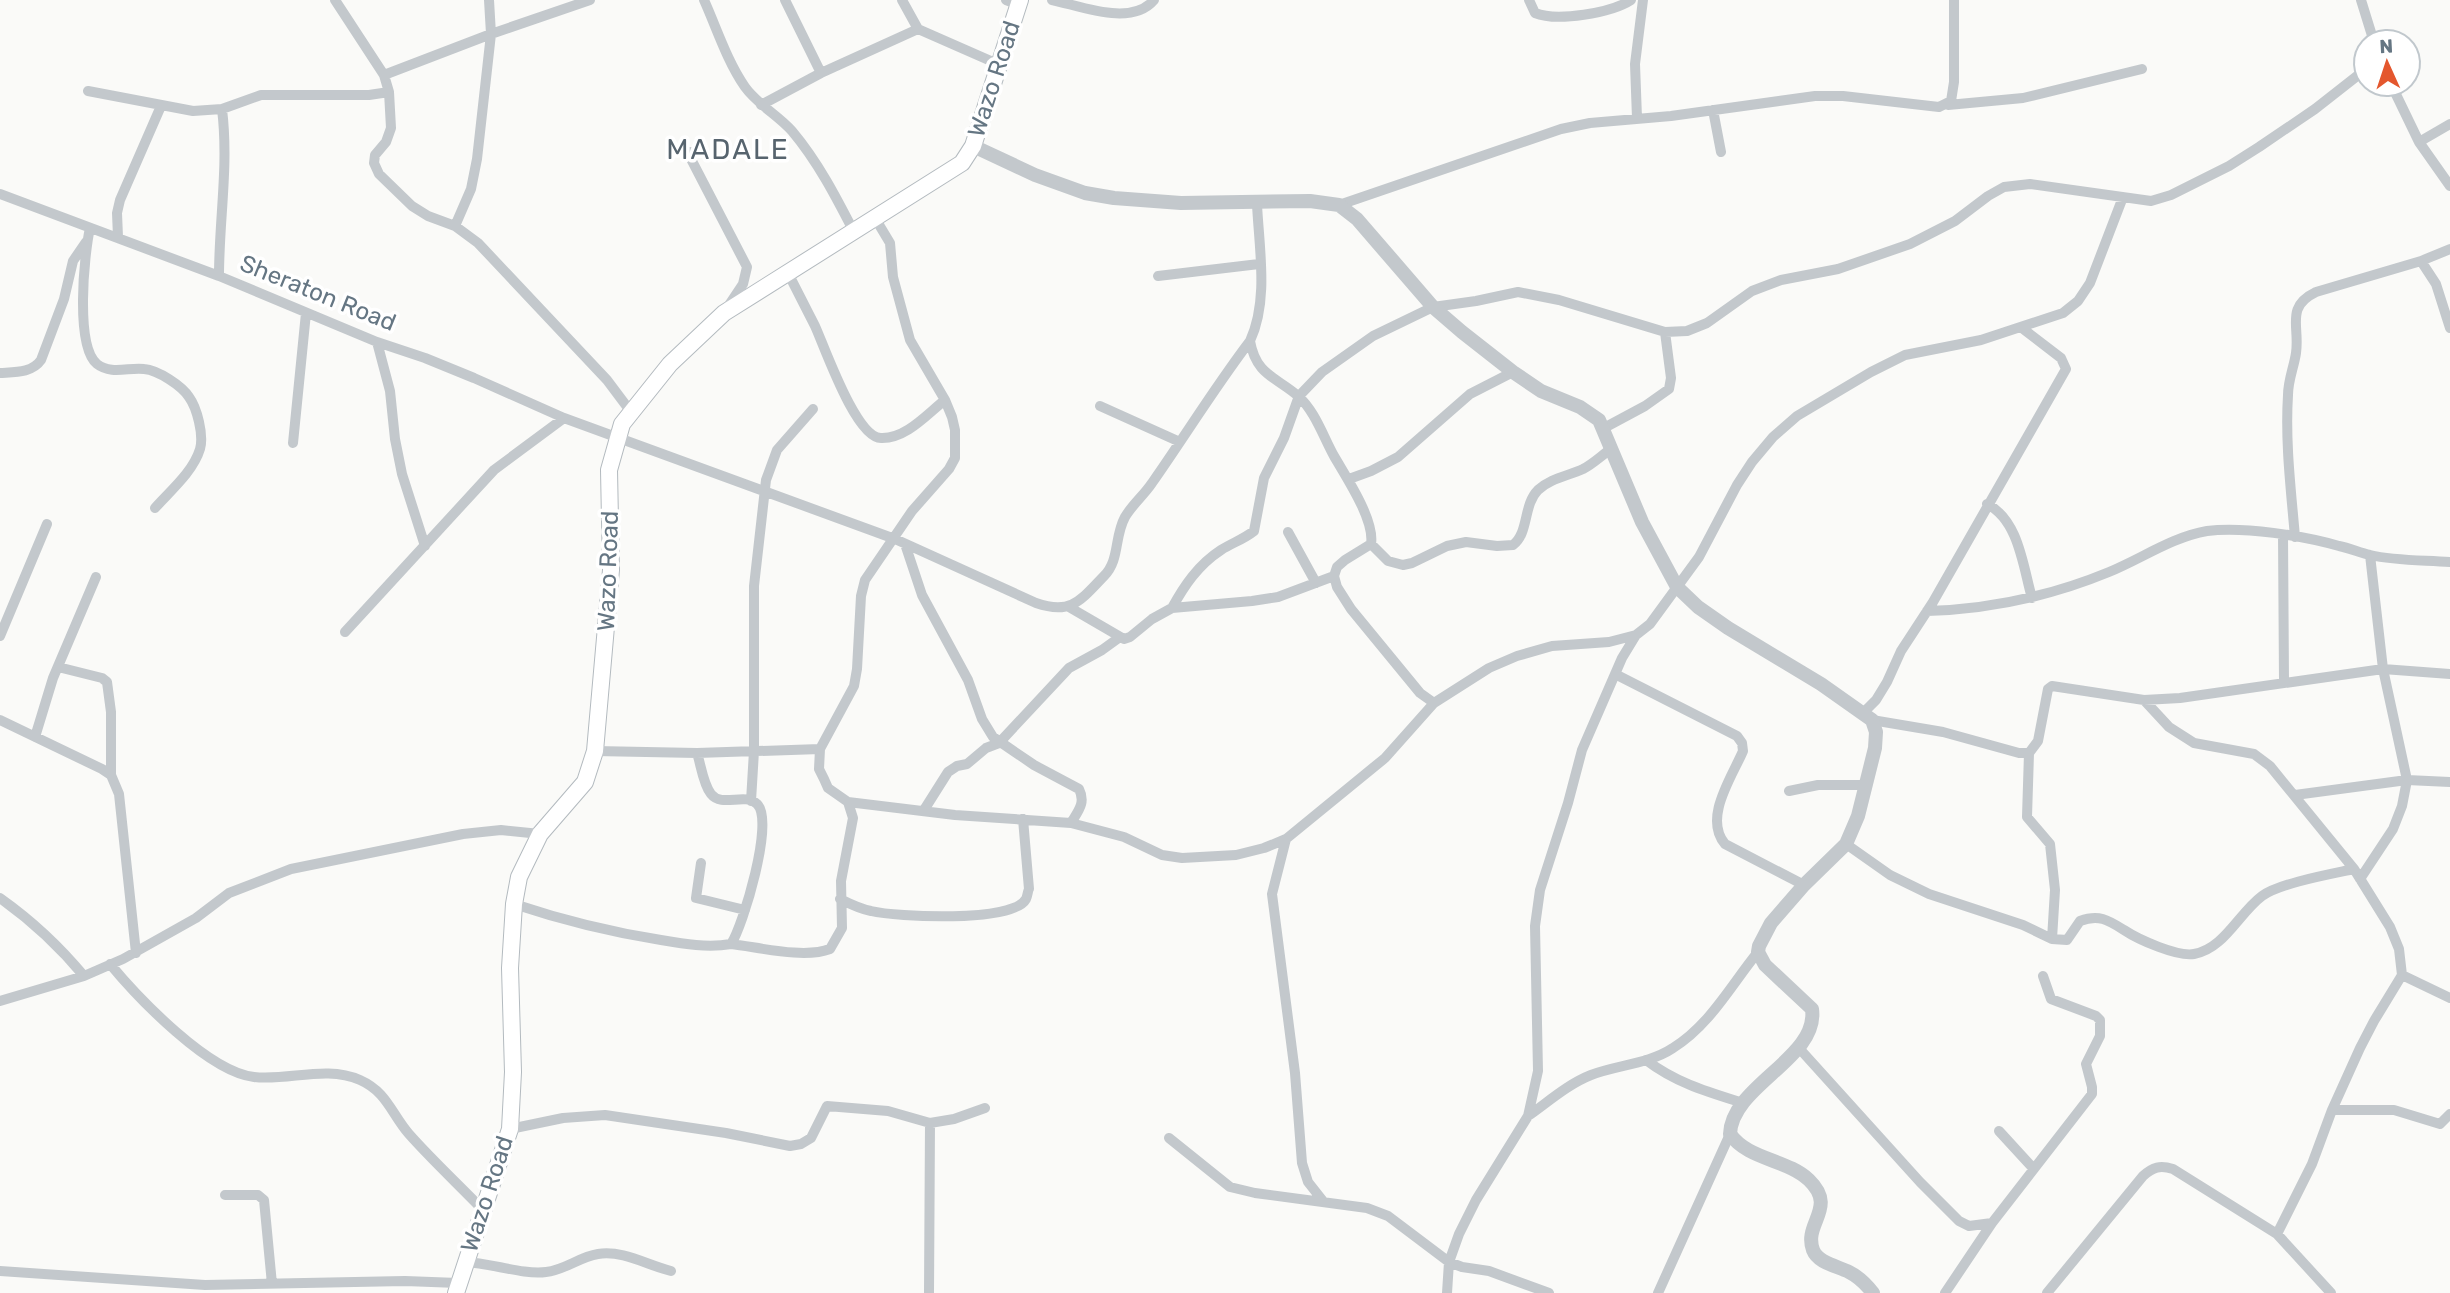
<svg xmlns="http://www.w3.org/2000/svg" width="2450" height="1293" viewBox="0 0 2450 1293" font-family="Rubik,sans-serif">
<style>
.lines{fill:none;stroke-linecap:round;stroke-linejoin:round}
.secondary-casing{stroke:#b3babf;stroke-width:18}
.minor{stroke:#c3c8cc;stroke-width:10}
.tertiary{stroke:#c3c8cc;stroke-width:14}
.secondary{stroke:#fff;stroke-width:16}
.labels{text-anchor:middle;stroke-width:7;stroke-linejoin:round;paint-order:stroke}
.street-label{font-size:24px;fill:#657683;stroke:#fff}
.quarter-label{font-size:28px;letter-spacing:2px;fill:#57646e;stroke:#fff}
</style>
<rect width="100%" height="100%" fill="#fafaf8"/>
<g class="lines">
<g class="secondary-casing">
<path id="secondary" d="M 456,1293 L 510,1129 L 513,1072 L 510,968 L 514,904 L 519,877 L 540,834 L 585,782 L 595,751 L 611,570 L 609,470 L 622,424 L 670,364 L 724,313 L 962,163 L 973,146 L 1020,0"/>
</g>
<path class="minor" d="M 335,0 L 384,75 L 389,92 L 391,128 L 386,142 L 375,155 L 374,163 L 379,174 L 412,206 L 428,216 L 455,226 L 478,243 L 607,380 L 631,412
M 704,0 C 717,29 727,61 745,87 C 758,105 778,115 792,131 C 818,162 836,197 854,232
M 785,0 L 821,73
M 902,0 L 918,29 L 1000,65
M 1006,0 L 1019,5
M 1052,0 C 1081,6 1131,27 1154,0
M 1529,0 L 1535,13 C 1557,22 1611,13 1631,0
M 2361,0 L 2374,42
M 384,75 L 491,34 L 590,0
M 2391,84 L 2419,142 L 2450,186
M 88,91 L 193,111 L 222,109 L 261,95 L 369,95 L 389,92
M 761,105 L 821,73 L 918,29
M 1948,105 L 2023,98 L 2142,69
M 1713,110 L 1721,152
M 1637,118 L 1635,64 L 1643,0
M 2419,142 L 2450,124
M 690,152 L 691,159 L 747,267 L 743,284 L 727,308
M 0,194 L 219,276 L 377,342 L 425,358 L 474,378 L 564,418 L 895,539 L 1036,603 C 1071,615 1080,601 1104,576 C 1120,560 1114,537 1125,517 C 1132,505 1144,495 1152,483 C 1185,436 1215,387 1250,341 C 1269,300 1259,248 1257,204
M 1339,205 L 1561,129 L 1590,123 L 1671,116 L 1815,96 L 1843,96 L 1939,107 L 1951,101 L 1954,82 L 1954,0
M 875,218 L 890,243 L 893,277 L 910,340 L 945,400 L 952,417 L 955,430 L 955,458 L 949,469 L 912,511 L 865,580 L 861,596 L 857,669 L 854,686 L 820,749 L 819,769 L 824,779 L 828,788 L 848,802 L 955,815 L 1071,823 L 1124,837 L 1162,855 L 1182,858 L 1236,855 L 1264,848 L 1286,839 L 1385,758 L 1434,703 L 1489,668 L 1517,656 L 1552,646 L 1609,642 L 1636,635 L 1650,624 L 1699,557 L 1737,485 L 1752,462 L 1773,437 L 1797,416 L 1871,372 L 1905,355 L 1981,340 L 2063,313 L 2078,301 L 2090,283 L 2123,197
M 455,226 L 471,189 L 477,159 L 491,34 L 489,0
M 90,228 C 84,255 75,346 97,364 C 111,375 129,367 144,369 C 158,370 182,386 189,397 C 197,408 204,435 200,449 C 193,472 170,491 155,508
M 118,237 L 117,213 L 120,200 L 161,106
M 2421,261 L 2436,284 L 2450,328
M 788,273 C 797,291 806,308 815,326 C 825,348 856,438 881,438 C 906,439 927,414 945,400
M 219,276 C 219,219 229,166 222,109
M 1158,276 L 1259,264
M 1250,341 C 1256,375 1276,377 1298,396 C 1315,411 1323,436 1334,456 C 1346,477 1375,520 1371,544 L 1345,560 L 1337,567 L 1334,576 L 1337,587 L 1351,609 L 1420,693 L 1434,703
M 377,342 L 390,391 L 395,439 L 402,474 L 425,546
M 0,373 C 15,372 32,373 41,360 L 64,299 L 73,261 L 86,242
M 1100,406 L 1180,442
M 1604,428 L 1645,406 L 1669,389 L 1671,378 L 1665,332
M 293,443 L 306,313
M 1349,479 L 1371,471 L 1398,457 L 1470,394 L 1513,372
M 1987,504 C 2019,520 2023,567 2032,598
M 1288,532 L 1316,583
M 2283,535 L 2284,682
M 2295,537 C 2291,490 2285,442 2288,395 C 2288,380 2294,367 2296,353 C 2300,326 2285,307 2316,292 L 2421,261 L 2450,249
M 905,544 L 922,595 L 968,680 L 982,719 L 993,737 L 1034,765 L 1079,789 C 1086,803 1078,811 1071,823
M 1371,544 L 1388,561 L 1403,565 L 1412,563 L 1447,546 L 1466,542 L 1497,546 L 1513,545 C 1529,533 1523,505 1538,490 C 1551,478 1568,476 1583,469 C 1593,464 1602,455 1611,449
M 1069,607 L 1124,639 L 1130,637 L 1152,619 L 1172,608 L 1252,601 L 1278,597 L 1334,576
M 1172,608 C 1184,586 1198,565 1221,550 C 1232,543 1244,539 1254,531 L 1264,478 L 1284,438 L 1299,396 L 1322,372 L 1373,336 L 1433,307 L 1476,301 L 1518,292 L 1559,300 L 1665,332 L 1687,331 L 1707,323 L 1752,291 L 1781,280 L 1838,269 L 1910,244 L 1955,221 L 1988,196 L 2004,187 L 2030,184 L 2151,201 L 2171,195 L 2229,166 L 2259,147 L 2315,109 L 2366,69
M 1927,611 C 1989,609 2051,596 2109,572 C 2141,559 2172,537 2207,531 C 2243,526 2304,536 2339,546 C 2350,548 2360,553 2370,555 C 2396,561 2424,560 2450,562
M 345,632 L 494,470 L 564,418
M 0,636 L 47,524
M 58,667 L 102,678 L 107,682 L 111,712 L 111,775
M 1615,674 L 1737,736 L 1742,743 L 1743,751 C 1732,777 1703,818 1725,844 L 1804,885
M 2144,700 L 2169,727 L 2194,743 L 2254,754 L 2270,766 L 2354,869 L 2390,927 L 2399,949 L 2402,975 L 2374,1021 L 2360,1048 L 2332,1110 L 2312,1164 L 2277,1234
M 1864,712 L 1876,700 L 1887,682 L 1901,651 L 1933,602 L 2066,369 L 2061,358 L 2022,328
M 0,720 L 102,769 L 111,775 L 119,794 L 136,953
M 1872,720 L 1943,732 L 2019,753 L 2029,753 L 2038,741 L 2048,689 L 2052,686 L 2144,700 L 2180,698 L 2383,669 L 2450,674
M 35,737 L 53,678 L 96,577
M 595,751 L 697,753 L 820,749
M 2029,753 L 2027,817 L 2050,844 L 2055,890 L 2052,939
M 1789,791 L 1818,785 L 1867,785
M 2295,795 L 2407,780 L 2450,782
M 751,801 L 754,751 L 754,586 L 766,480 L 777,450 L 813,409
M 924,810 L 948,772 L 957,766 L 967,764 L 986,748 L 999,743 L 1069,668 L 1102,650 L 1120,637
M 1286,839 L 1272,894 L 1295,1073 L 1302,1163 L 1308,1182 L 1323,1201
M 1846,844 L 1890,875 L 1929,894 L 2023,925 L 2052,939 L 2067,940 L 2080,921 C 2099,914 2108,920 2124,930 C 2139,940 2178,957 2194,954 C 2224,949 2239,913 2262,896 C 2280,883 2331,874 2354,869
M 701,863 L 696,898 L 745,910
M 2360,879 L 2393,829 L 2402,806 L 2407,780 L 2383,669 L 2370,555
M 0,898 C 31,920 60,947 84,976
M 840,899 C 850,904 860,909 871,911 C 896,917 1013,923 1026,899 C 1027,898 1028,890 1029,889 L 1023,819
M 514,904 C 562,920 610,932 661,940 C 684,944 708,948 731,944 C 743,926 775,820 757,804 C 745,792 722,808 711,794 C 703,784 701,765 697,753
M 731,944 C 758,947 804,959 830,949 L 842,928 L 841,881 L 853,818 L 848,802
M 110,964 C 139,999 209,1072 254,1077 C 289,1081 326,1065 360,1080 C 387,1092 391,1113 409,1134 C 432,1160 459,1185 483,1210
M 2402,975 L 2450,998
M 0,1001 L 84,976 L 123,959 L 196,918 L 229,893 L 291,869 L 463,834 L 501,830 L 540,834
M 1798,1047 L 1920,1182 L 1959,1221 L 1969,1226 L 1992,1223
M 1646,1060 C 1676,1083 1708,1092 1743,1103
M 2332,1110 L 2394,1110 L 2440,1124 L 2450,1114
M 1528,1116 C 1548,1102 1568,1084 1591,1075 C 1617,1065 1649,1064 1673,1048 C 1710,1025 1731,985 1758,952
M 510,1129 L 563,1118 L 605,1115 L 726,1133 L 790,1146 L 801,1144 L 811,1138 L 827,1106 L 888,1111 L 930,1123 L 954,1119 L 985,1108
M 1999,1131 L 2033,1168
M 1169,1138 L 1230,1187 L 1255,1193 L 1367,1208 L 1388,1216 L 1449,1262 L 1462,1267 L 1489,1271 L 1549,1293
M 225,1195 L 258,1195 L 264,1200 L 272,1284
M 465,1262 C 491,1263 523,1275 546,1272 C 565,1270 579,1257 598,1254 C 623,1250 647,1265 671,1271
M 0,1271 L 205,1285 L 405,1281 L 458,1283
M 929,1293 L 930,1123
M 1447,1293 L 1449,1262 L 1459,1234 L 1476,1200 L 1528,1116 L 1538,1071 L 1535,926 L 1540,890 L 1568,803 L 1582,750 L 1622,658 L 1636,635
M 1658,1293 L 1730,1134
M 1945,1293 L 1992,1223 L 2092,1094 L 2092,1087 L 2086,1064 L 2100,1036 L 2100,1020 L 2096,1016 L 2051,999 L 2043,976
M 2047,1293 L 2143,1176 C 2153,1167 2160,1165 2173,1169 L 2277,1234 L 2331,1293"/>
<path class="tertiary" d="M 973,146 L 1035,175 L 1085,193 L 1114,198 L 1181,203 L 1310,201 L 1339,205 L 1357,219 L 1433,307 L 1462,332 L 1513,372 L 1541,391 L 1580,407 L 1599,420 L 1642,522 L 1677,587 L 1698,607 L 1728,628 L 1821,684 L 1872,720 L 1876,732 L 1875,748 L 1858,816 L 1846,844 L 1804,885 L 1771,923 L 1759,946 L 1758,952 L 1765,965 L 1812,1009 C 1819,1058 1732,1085 1730,1134 C 1748,1160 1787,1159 1809,1180 C 1838,1208 1803,1223 1813,1250 C 1818,1263 1837,1266 1849,1272 C 1859,1277 1866,1284 1873,1293"/>
<use href="#secondary" class="secondary"/>
</g>
<g class="labels">
<g class="street-label">
<text transform="translate(994 79) rotate(-72)" y="8">Wazo Road</text>
<text transform="translate(318 293) rotate(22)" y="8">Sheraton Road</text>
<text transform="translate(608 571) rotate(-88)" y="8">Wazo Road</text>
<text transform="translate(487 1194) rotate(-72)" y="8">Wazo Road</text>
</g>
<g class="quarter-label">
<text x="728" y="159">MADALE</text>
</g>
</g>
<g transform="translate(2387 63) rotate(357)"><circle r="33" fill="#ffffff" stroke="#c1c8cd" stroke-width="2"/>
<path d="M0-5L12 26L0 18L-12 26Z" fill="#e4572e"/>
<text y="-10" font-size="19" font-weight="bold" text-anchor="middle" fill="#657683">N</text>
</g>
</svg>
